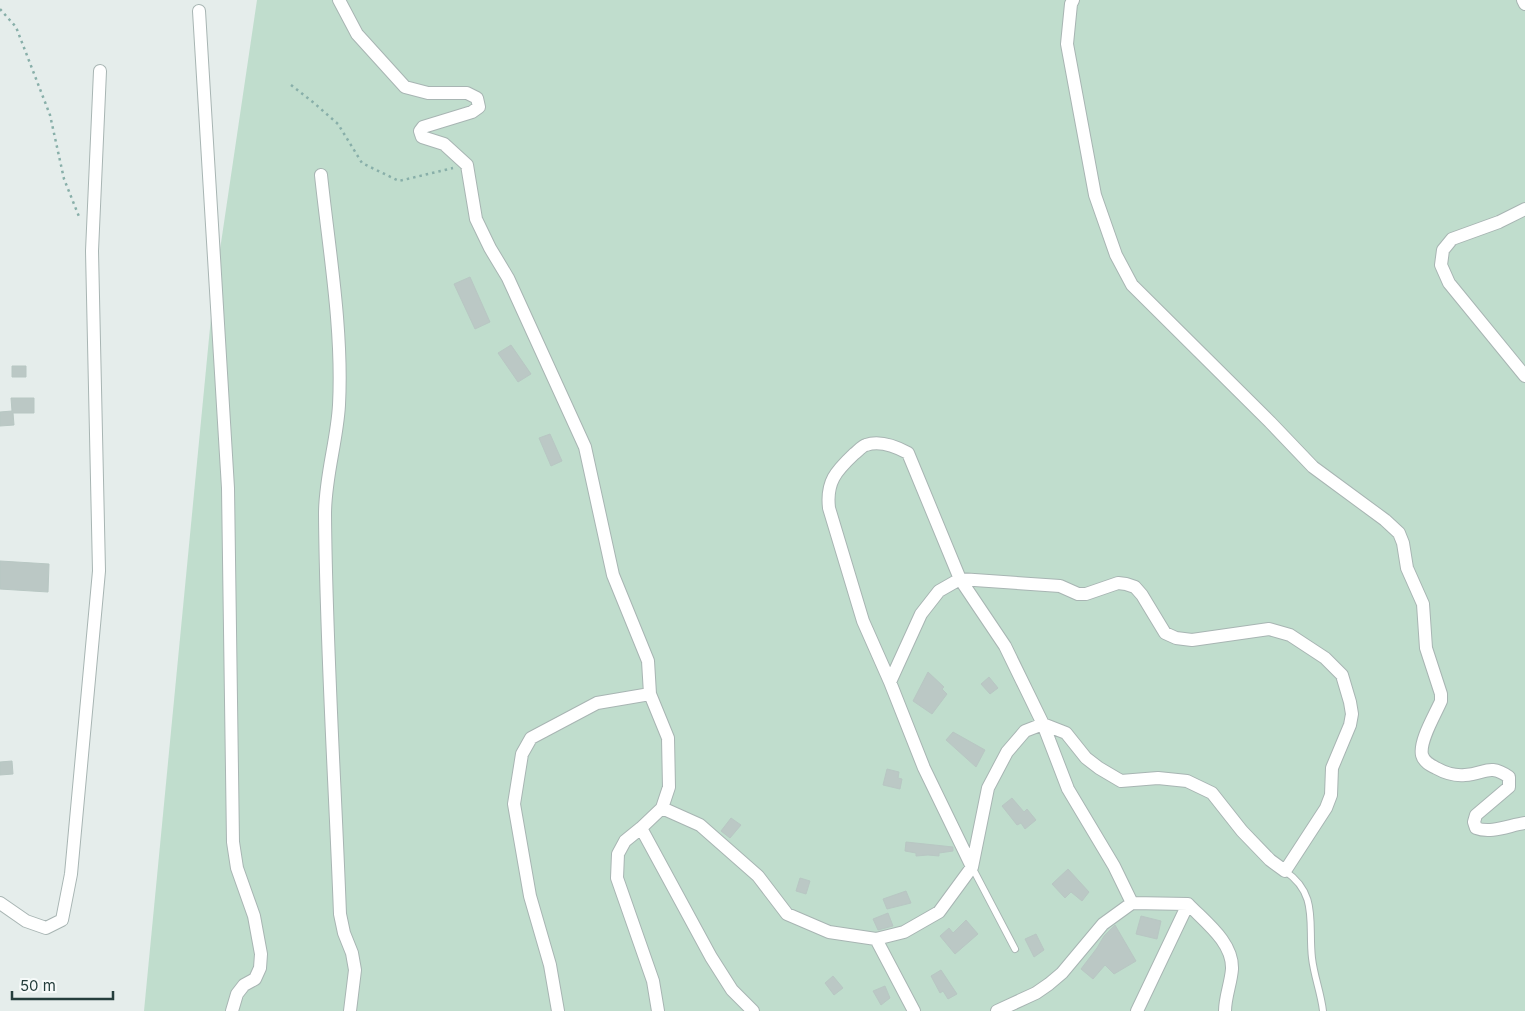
<svg xmlns="http://www.w3.org/2000/svg" width="1525" height="1011" viewBox="0 0 1525 1011" font-family="Inter,sans-serif">
<style>
.green{fill:#c0ddcd}
.building{fill:#bbc8c5;stroke:#b8c7c3}
.lines{fill:none;stroke-linecap:round;stroke-linejoin:round}
.service-casing{stroke:#a8b5b3;stroke-width:8}
.minor-casing{stroke:#a8b5b3;stroke-width:14}
.path{stroke:#88afa9;stroke-width:2.5;stroke-dasharray:2.5 4;stroke-linecap:butt}
.service{stroke:#fff;stroke-width:6}
.minor{stroke:#fff;stroke-width:12}
</style>
<rect width="100%" height="100%" fill="#e5edeb"/>
<path class="green" d="M 257,0 L 1525,0 L 1525,1011 L 144,1011 L 213,297 Z"/>
<path class="building" d="M 470,277 L 490,322 L 475,329 L 454,284 Z
M 511,345 L 531,374 L 518,382 L 498,353 Z
M 12,366 L 26,366 L 26,377 L 12,377 Z
M 11,398 L 34,398 L 34,413 L 13,413 L 14,425 L 0,426 L 0,412 L 12,411 Z
M 550,434 L 562,461 L 551,466 L 539,438 Z
M 0,561 L 49,564 L 48,592 L 0,589 Z
M 928,672 L 944,687 L 942,689 L 947,694 L 932,714 L 913,701 Z
M 989,677 L 998,688 L 990,694 L 981,684 Z
M 953,732 L 985,750 L 976,767 L 946,740 Z
M 12,761 L 13,774 L 0,775 L 0,762 Z
M 887,769 L 899,772 L 898,778 L 902,779 L 900,789 L 883,785 Z
M 1012,798 L 1024,812 L 1027,809 L 1036,820 L 1025,829 L 1021,823 L 1017,825 L 1002,806 Z
M 731,818 L 741,825 L 730,838 L 721,831 Z
M 906,842 L 953,847 L 953,851 L 939,853 L 939,856 L 928,855 L 916,856 L 916,853 L 905,851 Z
M 1068,869 L 1089,892 L 1082,901 L 1071,892 L 1065,898 L 1052,884 Z
M 800,878 L 810,881 L 806,894 L 796,891 Z
M 906,891 L 911,903 L 887,909 L 883,899 Z
M 888,913 L 893,926 L 878,930 L 873,919 Z
M 1141,916 L 1161,921 L 1157,939 L 1136,934 Z
M 966,920 L 978,934 L 955,954 L 940,936 L 949,928 L 953,933 Z
M 1115,925 L 1136,961 L 1114,974 L 1105,965 L 1093,979 L 1081,969 L 1097,948 L 1104,936 Z
M 1036,934 L 1044,950 L 1034,957 L 1025,939 Z
M 941,970 L 957,994 L 948,999 L 943,991 L 940,993 L 931,976 Z
M 833,976 L 843,988 L 834,995 L 825,983 Z
M 885,986 L 890,998 L 881,1005 L 873,991 Z"/>
<g class="lines">
<g class="service-casing">
<path id="service" d="M 972,867 L 1015,949
M 1285,871 C 1319,894 1308,924 1312,958 C 1314,976 1321,993 1323,1011"/>
</g>
<g class="minor-casing">
<path id="minor" d="M 339,0 L 357,34 L 405,87 L 428,93 L 467,93 L 477,98 L 479,107 L 472,112 L 423,127 L 420,131 L 422,137 L 444,144 L 467,165 L 476,219 L 490,248 L 508,278 L 585,447 L 613,575 L 648,661 L 650,694 L 668,738 L 669,787 L 662,808 L 700,825 L 758,876 L 787,914 L 829,932 L 876,939 L 904,932 L 939,912 L 972,867 L 988,788 L 1007,752 L 1025,731 L 1043,724 L 1068,789 L 1114,866 L 1132,903
M 1073,0 L 1071,4 L 1067,44 L 1095,195 L 1116,255 L 1132,285 L 1270,422 L 1313,467 L 1385,520 L 1399,533 L 1403,543 L 1407,568 L 1423,604 L 1426,648 L 1441,694 L 1441,701 C 1435,715 1419,741 1422,755 C 1424,762 1430,765 1436,768 C 1445,773 1455,776 1465,775 C 1485,774 1489,763 1509,777 L 1509,787 L 1476,815 L 1474,822 L 1476,828 C 1491,834 1510,825 1525,823
M 1523,0 L 1525,4
M 199,11 L 228,488 L 233,842 L 237,868 L 254,916 L 261,954 L 260,968 L 255,979 L 244,985 L 237,994 L 232,1011
M 321,175 C 329,250 343,330 339,405 C 337,441 325,477 325,514 C 326,647 335,781 340,914 L 344,933 L 352,953 L 355,970 L 350,1011
M 1525,209 L 1499,222 L 1452,239 L 1443,250 L 1441,265 L 1449,283 L 1525,376
M 890,682 L 921,614 L 939,591 L 960,579 L 1060,586 L 1078,594 L 1086,594 L 1118,583 L 1126,584 L 1135,587 L 1142,595 L 1165,633 L 1176,638 L 1192,640 L 1269,629 L 1290,635 L 1325,658 L 1342,675 L 1350,702 L 1352,714 L 1350,725 L 1332,768 L 1331,795 L 1326,808 L 1285,871 L 1270,860 L 1242,831 L 1212,793 L 1187,781 L 1158,778 L 1121,781 L 1099,768 L 1086,758 L 1066,733 L 1043,724 L 1005,646 L 960,579 L 908,453 C 895,446 880,440 866,445 C 862,446 858,451 854,454 C 836,471 826,482 829,508 L 863,621 L 890,682 L 924,768 L 972,867
M 662,808 L 641,828 L 711,957 L 732,990 L 753,1011
M 641,828 L 625,841 L 618,854 L 617,878 L 653,981 L 658,1011
M 0,903 L 26,921 L 46,928 L 62,920 L 71,874 L 99,571 L 92,251 L 100,71
M 876,939 L 914,1011
M 558,1011 L 550,965 L 530,896 L 514,804 L 522,754 L 531,738 L 597,703 L 650,694
M 997,1011 L 1036,993 L 1049,984 L 1062,973 L 1103,924 L 1132,903 L 1188,904 C 1205,922 1233,942 1232,969 C 1231,983 1225,997 1225,1011
M 1137,1011 L 1188,904"/>
</g>
<path class="path" d="M 0,9 L 16,27 L 50,115 L 64,179 L 80,219
M 291,85 L 314,103 L 338,124 L 362,163 L 399,181 L 453,168"/>
<use href="#service" class="service"/>
<use href="#minor" class="minor"/>
</g>
<path d="M12 991v8h101v-8" fill="none" stroke="#253e3c" stroke-width="2.5"/>
<text x="20" y="991" font-size="15" fill="#253e3c" stroke="#f6faf9" stroke-width="4" paint-order="stroke">50 m</text>
</svg>
